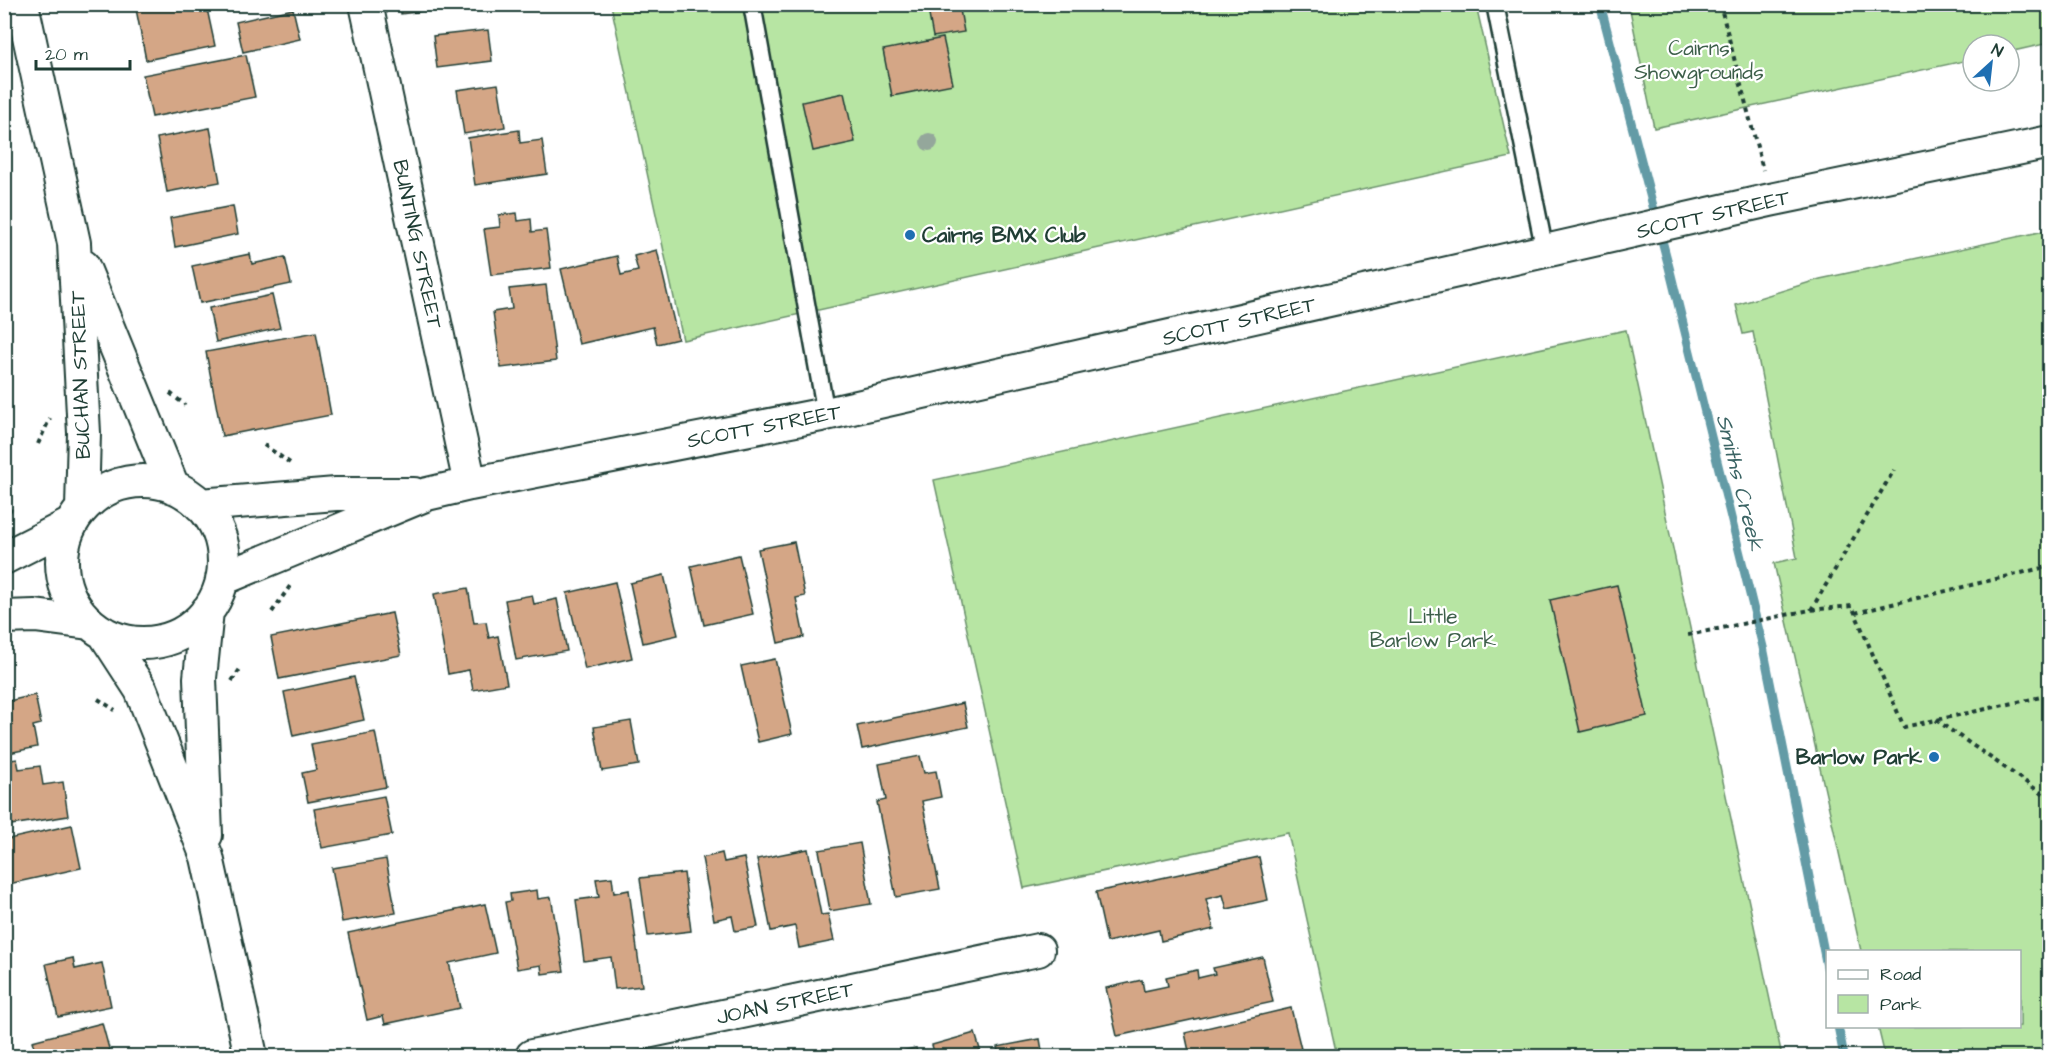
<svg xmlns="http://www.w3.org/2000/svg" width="2054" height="1061" viewBox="0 0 2054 1061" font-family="'Architects Daughter',sans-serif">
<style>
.green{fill:#b7e5a3;stroke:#6b916c;stroke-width:1.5}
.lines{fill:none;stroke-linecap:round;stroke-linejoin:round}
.stream{stroke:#639ba6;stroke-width:9}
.building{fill:#d4a686;stroke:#1f3d34;stroke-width:1.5}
.service-casing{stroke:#1f3d34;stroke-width:21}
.minor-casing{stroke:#1f3d34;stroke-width:36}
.path{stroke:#1f3d34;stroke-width:4;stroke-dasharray:4.5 4.5;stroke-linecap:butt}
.service{stroke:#fff;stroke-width:16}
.minor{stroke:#fff;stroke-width:32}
.tree{fill:#94a79b}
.poi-dot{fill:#1f6fb2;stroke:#fff;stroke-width:2}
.labels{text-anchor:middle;stroke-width:4.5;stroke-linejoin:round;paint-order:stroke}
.park-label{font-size:21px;fill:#3d5f4a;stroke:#fff}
.street-label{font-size:21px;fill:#1f3d34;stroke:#fff}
.poi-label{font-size:21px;font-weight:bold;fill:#1f3d34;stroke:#fff;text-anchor:start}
.water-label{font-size:22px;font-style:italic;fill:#3b6464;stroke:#fff}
</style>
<rect width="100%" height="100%" fill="#fff"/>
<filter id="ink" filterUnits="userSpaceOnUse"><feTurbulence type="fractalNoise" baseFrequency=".0167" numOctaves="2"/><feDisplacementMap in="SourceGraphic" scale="12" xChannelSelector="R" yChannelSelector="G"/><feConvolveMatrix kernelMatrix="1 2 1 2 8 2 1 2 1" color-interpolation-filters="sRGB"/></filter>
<g filter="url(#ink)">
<path class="green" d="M 611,5 L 1476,5 L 1511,157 L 683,340 Z
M 1629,5 L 2049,5 L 2049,43 L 2009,52 L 2009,45 L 1973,45 L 1973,59 L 1654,128 Z
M 2049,230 L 2049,1056 L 1885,1056 L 1878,1027 L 2020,1026 L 2020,952 L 1861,951 L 1774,563 L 1797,558 L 1753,332 L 1743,334 L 1736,305 L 1820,279 Z
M 1626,330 L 1782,1056 L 1337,1056 L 1288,833 L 1024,888 L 934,480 Z"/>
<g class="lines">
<path class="stream" d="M 1600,4 L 1669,267 L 1763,647 L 1828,972
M 1838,1026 L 1844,1056"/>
</g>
<path class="building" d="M 135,4 L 206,4 L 215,46 L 146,60 Z
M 400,4 L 477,4 L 401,14 Z
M 927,4 L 959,4 L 964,32 L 933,37 Z
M 293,9 L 300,39 L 243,52 L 236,22 Z
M 488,30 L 492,61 L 437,68 L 433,36 Z
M 943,38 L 953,84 L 892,96 L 883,50 Z
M 246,55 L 255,97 L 152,117 L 143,75 Z
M 498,84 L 505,127 L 464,134 L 457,90 Z
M 844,93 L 855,142 L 813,151 L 802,102 Z
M 210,128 L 220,182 L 167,192 L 157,138 Z
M 519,130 L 520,143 L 542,140 L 547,174 L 475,185 L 468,138 Z
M 233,206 L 238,234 L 175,247 L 170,218 Z
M 517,213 L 518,221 L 531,219 L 532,232 L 546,230 L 551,268 L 491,275 L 484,229 L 500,227 L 499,215 Z
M 657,250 L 678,339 L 657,344 L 653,327 L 579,344 L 561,269 L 617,256 L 621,275 L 638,271 L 634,256 Z
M 250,254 L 252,264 L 285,257 L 291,284 L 200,303 L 192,266 Z
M 546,285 L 556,361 L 501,368 L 493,312 L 512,309 L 509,289 Z
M 272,295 L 280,328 L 216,342 L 209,308 Z
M 316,332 L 331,415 L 222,436 L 206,352 Z
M 794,542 L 805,596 L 796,598 L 804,637 L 778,643 L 758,549 Z
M 739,555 L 753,614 L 704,625 L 691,566 Z
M 664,575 L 678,635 L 643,643 L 630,583 Z
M 615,582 L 632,658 L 585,669 L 567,593 Z
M 1617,585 L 1647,716 L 1580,732 L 1550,600 Z
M 468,588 L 474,623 L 486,622 L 489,638 L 498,636 L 507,684 L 473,690 L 469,670 L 448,674 L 434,594 Z
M 532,595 L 534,604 L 557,599 L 567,651 L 516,660 L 505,600 Z
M 392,613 L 401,655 L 279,679 L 271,637 Z
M 775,659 L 792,734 L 758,742 L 741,666 Z
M 354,677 L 364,720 L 293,736 L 284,692 Z
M 35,695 L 41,724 L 33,726 L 37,747 L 4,754 L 4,702 Z
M 963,703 L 968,727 L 862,749 L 857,726 Z
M 631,721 L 639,765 L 602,771 L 594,727 Z
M 375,732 L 386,787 L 308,802 L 302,773 L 316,770 L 311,744 Z
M 920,756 L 924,773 L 936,771 L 941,797 L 922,801 L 940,889 L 896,897 L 877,802 L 886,800 L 879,764 Z
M 17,759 L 19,769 L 40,766 L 43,785 L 63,782 L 68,816 L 4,826 L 4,761 Z
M 384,796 L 392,835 L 322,848 L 314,809 Z
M 72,825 L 81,868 L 4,885 L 4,840 Z
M 860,843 L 871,904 L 830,911 L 819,850 Z
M 808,849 L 821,915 L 828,914 L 834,941 L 799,948 L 795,926 L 771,931 L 757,859 Z
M 722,853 L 724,862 L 744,858 L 758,927 L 735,931 L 732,916 L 714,920 L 702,858 Z
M 1259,857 L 1268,900 L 1227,909 L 1223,895 L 1206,899 L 1214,929 L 1161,941 L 1159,930 L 1107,942 L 1096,892 Z
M 386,859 L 396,913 L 342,922 L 332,868 Z
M 684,873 L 691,931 L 648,936 L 640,878 Z
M 612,877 L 614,893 L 629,890 L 642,986 L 615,989 L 611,957 L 584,961 L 576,900 L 599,897 L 596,879 Z
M 537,890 L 538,899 L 551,897 L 564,971 L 542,974 L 541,965 L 517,969 L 505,902 L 511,901 L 510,894 Z
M 485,904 L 496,953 L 449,963 L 460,1008 L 385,1024 L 383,1016 L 367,1020 L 348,933 Z
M 1263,957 L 1273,1002 L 1117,1036 L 1106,988 L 1142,980 L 1144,991 L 1168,986 L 1166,977 L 1197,970 L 1198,978 L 1215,974 L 1213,968 Z
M 73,958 L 75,969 L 102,963 L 111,1006 L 58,1017 L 46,964 Z
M 1291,1008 L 1301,1049 L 1281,1054 L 1281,1056 L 1190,1056 L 1185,1033 Z
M 102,1023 L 111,1056 L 37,1056 L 32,1041 Z
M 975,1033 L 982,1056 L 935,1056 L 932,1045 Z
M 1040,1039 L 1043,1056 L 999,1056 L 997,1047 Z
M 916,1048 L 918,1056 L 878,1056 Z
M 820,1050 L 820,1056 L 791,1056 L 790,1055 Z"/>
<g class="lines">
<g class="service-casing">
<path id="service" d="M 752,4 L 826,414
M 1495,4 L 1545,252"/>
</g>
<g class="minor-casing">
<path id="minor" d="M 22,4 L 74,243 L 84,433 L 82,508
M 366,4 L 470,484
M 83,266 L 173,487
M62 562a81 81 0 1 1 162 0a81 81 0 1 1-162 0Z
M 200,505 L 336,494 L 414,494
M 4,558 L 71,524
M 222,579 L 427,494 L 470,484 L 826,414 L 1770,200 L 2050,142
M 4,617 L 35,616 L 89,623
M 104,633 L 141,690 L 207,857 L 251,1056
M 206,835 L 200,678 L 207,611
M 532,1056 L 1038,950"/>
</g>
<path class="path" d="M 1720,4 L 1763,170
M 170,393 L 185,405
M 38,444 L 50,418
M 264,445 L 293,465
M 4,520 L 12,507
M 1811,610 L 1894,470
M 272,612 L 290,586
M 1855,613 L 2050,566
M 1688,635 L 1810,610 L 1852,606 L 1904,727 L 2050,695
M 232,681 L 240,669
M 98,699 L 115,710
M 1936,720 L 2043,794"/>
<use href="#service" class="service"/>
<use href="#minor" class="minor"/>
</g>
<circle class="tree" cx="929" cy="142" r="9"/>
</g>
<g class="poi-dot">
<circle cx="910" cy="235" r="6"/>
<circle cx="1934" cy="757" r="6"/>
</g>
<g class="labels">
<g class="park-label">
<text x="1699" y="55">Cairns<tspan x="1699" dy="24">Showgrounds</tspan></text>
<text x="1433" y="623">Little<tspan x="1433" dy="24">Barlow Park</tspan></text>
</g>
<g class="street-label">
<text transform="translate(1713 214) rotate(-13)" y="7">SCOTT STREET</text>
<text transform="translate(418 244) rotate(78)" y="7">BUNTING STREET</text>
<text transform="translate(1239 321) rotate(-13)" y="7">SCOTT STREET</text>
<text transform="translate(80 375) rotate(-92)" y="7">BUCHAN STREET</text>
<text transform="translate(764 426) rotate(-11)" y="7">SCOTT STREET</text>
<text transform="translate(785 1003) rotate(-12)" y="7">JOAN STREET</text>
</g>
<g class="poi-label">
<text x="922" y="242">Cairns BMX Club</text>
<text x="1922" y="764" text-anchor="end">Barlow Park</text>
</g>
<g class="water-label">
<text transform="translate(1741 482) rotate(76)" y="8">Smiths Creek</text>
</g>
</g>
<rect width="2054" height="1061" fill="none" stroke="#fff" stroke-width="24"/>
<rect x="12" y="12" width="2030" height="1037" fill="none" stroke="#1f3d34" stroke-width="2" filter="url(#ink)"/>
<rect x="1826" y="950" width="195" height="78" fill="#ffffff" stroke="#a5b1ae" stroke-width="1.5"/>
<rect x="1838" y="970" width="30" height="9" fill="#ffffff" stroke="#a5b1ae" stroke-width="1.5"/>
<text x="1880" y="980" font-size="18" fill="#1f3d34">Road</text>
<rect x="1838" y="995" width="30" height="18" fill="#b7e5a3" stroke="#a5b1ae" stroke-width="1.5"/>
<text x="1880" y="1010" font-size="18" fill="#1f3d34">Park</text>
<g transform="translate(1991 63) rotate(27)"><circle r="28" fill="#ffffff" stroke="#a5b1ae" stroke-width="1.5"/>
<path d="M0-4.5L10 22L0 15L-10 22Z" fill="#1f6fb2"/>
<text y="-9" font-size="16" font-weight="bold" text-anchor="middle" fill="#1f3d34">N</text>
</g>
<path d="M36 60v9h94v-9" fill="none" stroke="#1f3d34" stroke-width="3"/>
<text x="45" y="60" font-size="18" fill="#1f3d34" stroke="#ffffff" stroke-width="4.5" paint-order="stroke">20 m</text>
</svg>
